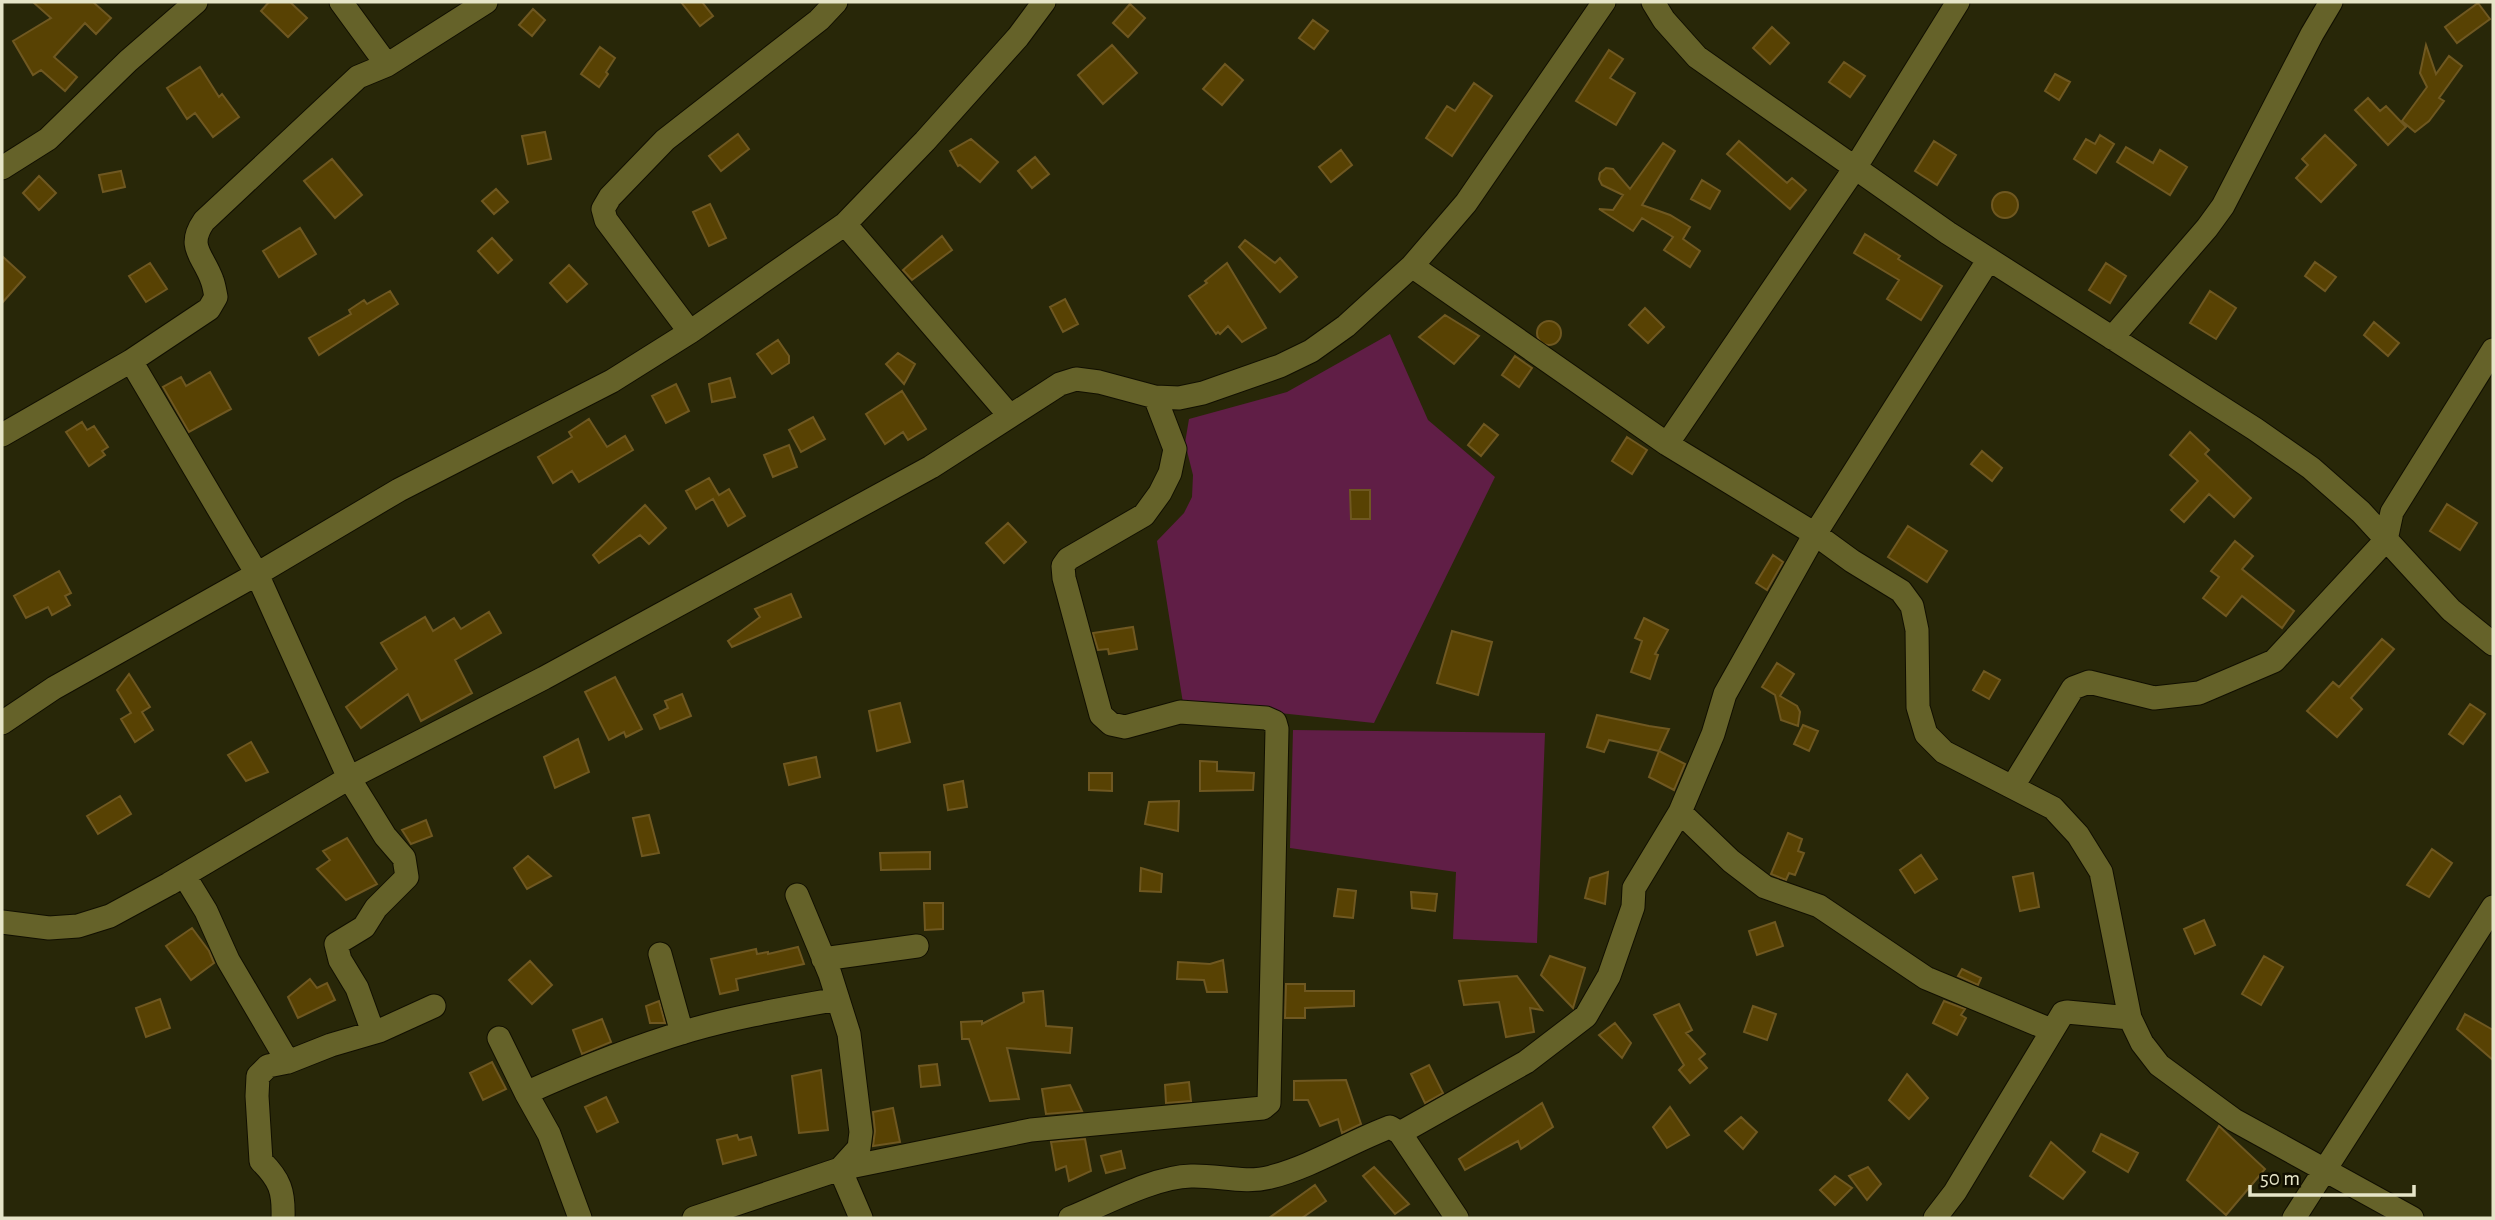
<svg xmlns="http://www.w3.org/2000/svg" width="2495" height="1220" viewBox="0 0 2495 1220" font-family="'Alegreya Sans',sans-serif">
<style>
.green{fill:#601e46}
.building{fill:#584203;stroke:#6f5821;stroke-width:2}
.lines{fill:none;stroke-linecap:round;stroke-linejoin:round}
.minor-casing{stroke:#110f00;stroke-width:25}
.minor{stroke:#656229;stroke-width:23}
</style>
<rect width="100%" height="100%" fill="#282708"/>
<path class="green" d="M 1390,334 L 1428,420 L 1495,477 L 1374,723 L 1183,703 L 1157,541 L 1184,513 L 1192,497 L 1193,475 L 1185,443 L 1189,419 L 1287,392 Z
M 1293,730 L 1545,733 L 1537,943 L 1453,939 L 1456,872 L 1290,848 Z"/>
<path class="building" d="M 33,2 L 93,2 L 111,18 L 96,34 L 85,23 L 54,57 L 77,77 L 65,91 L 41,70 L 33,75 L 13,41 L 51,18 Z
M 269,2 L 290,2 L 307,18 L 288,37 L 261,11 Z
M 681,2 L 702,2 L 713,16 L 700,26 Z
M 2478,3 L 2490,19 L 2457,43 L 2445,27 Z
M 1130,4 L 1145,18 L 1128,37 L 1113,23 Z
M 533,9 L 545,20 L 532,36 L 519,25 Z
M 1313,20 L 1328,31 L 1314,49 L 1299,38 Z
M 1772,27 L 1789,43 L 1770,64 L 1753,48 Z
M 1112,45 L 1137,73 L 1103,104 L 1078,75 Z
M 2426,45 L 2436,74 L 2449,56 L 2462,66 L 2439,98 L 2444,101 L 2429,121 L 2415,132 L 2402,121 L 2427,87 L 2420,73 Z
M 600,47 L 615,58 L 606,72 L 608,74 L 599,87 L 581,74 Z
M 1609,50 L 1623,59 L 1610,78 L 1635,93 L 1616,125 L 1576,101 Z
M 1844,62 L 1865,76 L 1850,97 L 1829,82 Z
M 1225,64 L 1243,80 L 1222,105 L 1203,89 Z
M 200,67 L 219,97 L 222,94 L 239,117 L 213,137 L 195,113 L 187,119 L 167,88 Z
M 2055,74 L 2070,82 L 2059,100 L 2045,91 Z
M 1474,83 L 1492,96 L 1452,156 L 1426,138 L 1447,106 L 1455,111 Z
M 2368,98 L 2380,111 L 2386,106 L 2406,127 L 2388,145 L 2355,110 Z
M 545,132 L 551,159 L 528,164 L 522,136 Z
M 738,134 L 749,149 L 721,171 L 709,156 Z
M 2100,135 L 2114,144 L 2096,173 L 2074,159 L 2086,139 L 2095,144 Z
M 2325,135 L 2356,165 L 2321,202 L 2296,178 L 2308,165 L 2302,159 Z
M 971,139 L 998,162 L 980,182 L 960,165 L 958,166 L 950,151 Z
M 1739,141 L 1787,183 L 1792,178 L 1806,190 L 1790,209 L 1727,154 Z
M 1934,141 L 1956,155 L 1937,185 L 1915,171 Z
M 1663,143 L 1675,151 L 1642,205 L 1670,215 L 1690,227 L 1683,239 L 1700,251 L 1690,267 L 1664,250 L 1673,237 L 1642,218 L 1633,231 L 1599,209 L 1613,210 L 1623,195 L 1602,185 L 1599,179 L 1600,173 L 1606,168 L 1613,169 L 1630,189 Z
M 2126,147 L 2153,163 L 2160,150 L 2187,167 L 2170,195 L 2117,162 Z
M 1341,150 L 1352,165 L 1331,182 L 1319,167 Z
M 1035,157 L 1049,174 L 1032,188 L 1018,171 Z
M 332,159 L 362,195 L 335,218 L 304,181 Z
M 121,171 L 125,187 L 103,192 L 99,175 Z
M 39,176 L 56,193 L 39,210 L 23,193 Z
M 1702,180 L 1720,191 L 1710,209 L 1691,199 Z
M 496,189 L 508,202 L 494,214 L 482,201 Z
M1992 205a13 13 0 1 1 26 0a13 13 0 1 1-26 0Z
M 710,204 L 726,238 L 709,246 L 693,212 Z
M 300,228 L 316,254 L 279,277 L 263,251 Z
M 1865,234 L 1900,256 L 1898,259 L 1942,286 L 1921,320 L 1887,299 L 1899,280 L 1854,253 Z
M 942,236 L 952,250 L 912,280 L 903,270 Z
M 492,238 L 512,260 L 498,273 L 478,251 Z
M 1245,240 L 1275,263 L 1280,258 L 1297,277 L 1280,292 L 1239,247 Z
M 2,256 L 25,277 L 2,303 Z
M 2315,262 L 2336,277 L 2325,291 L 2305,276 Z
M 150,263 L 167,289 L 146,302 L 129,276 Z
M 1227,263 L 1266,328 L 1242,342 L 1228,326 L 1220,334 L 1218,332 L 1216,334 L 1189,296 L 1207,283 L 1205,281 Z
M 2106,263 L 2126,276 L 2110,303 L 2089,290 Z
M 569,265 L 587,284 L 567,302 L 550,283 Z
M 390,291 L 398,304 L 319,355 L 309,338 L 351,314 L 349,310 L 364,300 L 367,304 Z
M 2210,291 L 2236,308 L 2216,339 L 2190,323 Z
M 1065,299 L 1078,324 L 1063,332 L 1050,307 Z
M 1645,308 L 1664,327 L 1648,343 L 1629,325 Z
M 1445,315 L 1479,336 L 1454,364 L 1419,337 Z
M1537 333a12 12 0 1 1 24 0a12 12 0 1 1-24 0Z
M 2374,322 L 2399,343 L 2388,356 L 2364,335 Z
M 778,340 L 789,356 L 789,363 L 772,374 L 757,354 Z
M 898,353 L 915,364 L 904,384 L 886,364 Z
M 1515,356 L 1532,368 L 1519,387 L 1502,375 Z
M 210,372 L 231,409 L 189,432 L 163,387 L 181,377 L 186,386 Z
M 730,378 L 735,397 L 712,402 L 709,384 Z
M 676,384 L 689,411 L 666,423 L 652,396 Z
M 902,391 L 926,429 L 908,440 L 903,432 L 885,444 L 866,414 Z
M 813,417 L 825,439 L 801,452 L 789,430 Z
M 589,419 L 607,447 L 625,436 L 633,450 L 579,482 L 572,471 L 553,483 L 538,457 L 572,437 L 569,432 Z
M 82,422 L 87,430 L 94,426 L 108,447 L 102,451 L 105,455 L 89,466 L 66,432 Z
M 1484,424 L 1498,435 L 1481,456 L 1468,445 Z
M 2190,432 L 2209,450 L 2205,454 L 2251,498 L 2234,517 L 2209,494 L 2184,522 L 2171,510 L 2198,481 L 2170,455 Z
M 1627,437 L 1647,450 L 1632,474 L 1612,461 Z
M 789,445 L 797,467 L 773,477 L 764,455 Z
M 1982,451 L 2002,468 L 1992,481 L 1971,464 Z
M 709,478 L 719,495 L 729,489 L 745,516 L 728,526 L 713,499 L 696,509 L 686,491 Z
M 1350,490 L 1370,490 L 1370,519 L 1351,519 Z
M 2447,504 L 2477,523 L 2460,550 L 2430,531 Z
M 645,505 L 666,528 L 649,544 L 640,535 L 599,563 L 593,555 Z
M 1008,523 L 1026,542 L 1004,563 L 986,543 Z
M 1908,526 L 1947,551 L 1927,582 L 1888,557 Z
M 2235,541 L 2253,556 L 2242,569 L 2294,611 L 2282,628 L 2242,596 L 2226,616 L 2203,598 L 2219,577 L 2211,571 Z
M 1773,555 L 1783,562 L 1767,590 L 1756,583 Z
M 59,571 L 71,593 L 65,596 L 70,605 L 52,615 L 48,607 L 26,618 L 14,596 Z
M 791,594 L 801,617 L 732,647 L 728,641 L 760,617 L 755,609 Z
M 489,612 L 501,633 L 455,660 L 472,693 L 421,721 L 408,694 L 361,728 L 346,707 L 397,669 L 381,643 L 425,617 L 433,631 L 454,618 L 461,629 Z
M 1644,618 L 1668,630 L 1655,654 L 1658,655 L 1650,679 L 1631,672 L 1642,641 L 1635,638 Z
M 1133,627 L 1137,649 L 1109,654 L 1108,649 L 1098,650 L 1093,633 Z
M 1452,631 L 1492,642 L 1478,695 L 1437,683 Z
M 2382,639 L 2394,649 L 2351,698 L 2362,709 L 2337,737 L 2307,711 L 2333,682 L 2339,687 Z
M 1777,663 L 1794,674 L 1780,696 L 1797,706 L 1800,712 L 1798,726 L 1781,720 L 1775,695 L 1762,687 Z
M 1984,671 L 2000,680 L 1989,699 L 1973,690 Z
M 129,674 L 150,707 L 142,712 L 153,730 L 135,742 L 121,719 L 131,713 L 117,690 Z
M 615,677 L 642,729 L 626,737 L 624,732 L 609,740 L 585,692 Z
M 682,694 L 691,716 L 660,729 L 654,715 L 668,708 L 665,701 Z
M 900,703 L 910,742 L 877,751 L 869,711 Z
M 2470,704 L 2485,714 L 2463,744 L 2449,734 Z
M 1597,715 L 1649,726 L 1669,729 L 1659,751 L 1609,740 L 1604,752 L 1587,747 Z
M 1803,725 L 1818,731 L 1809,751 L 1794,744 Z
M 578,739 L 589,772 L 555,788 L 544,757 Z
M 251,742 L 268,772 L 246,781 L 228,755 Z
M 1659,751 L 1685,764 L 1674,790 L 1649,777 Z
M 816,757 L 820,777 L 789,785 L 784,764 Z
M 1200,761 L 1217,762 L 1217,771 L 1254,773 L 1253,790 L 1200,791 Z
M 1089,773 L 1112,773 L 1112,791 L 1089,790 Z
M 963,781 L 967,807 L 948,810 L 944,785 Z
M 120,796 L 131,814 L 98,834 L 87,816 Z
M 1179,801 L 1178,831 L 1145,824 L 1149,802 Z
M 649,815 L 659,853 L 642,856 L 633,818 Z
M 426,820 L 432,836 L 411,844 L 402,830 Z
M 1788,833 L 1802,839 L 1798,851 L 1804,853 L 1795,875 L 1789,873 L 1786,880 L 1771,874 Z
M 347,838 L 377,884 L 346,900 L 317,869 L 330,860 L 323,851 Z
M 2432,849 L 2452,863 L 2429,897 L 2407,885 Z
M 930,852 L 930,869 L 881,870 L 880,853 Z
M 1921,855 L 1937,879 L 1915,893 L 1900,870 Z
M 528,856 L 551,876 L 527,889 L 514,868 Z
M 1141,868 L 1162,874 L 1161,892 L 1140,891 Z
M 1608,872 L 1605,904 L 1585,898 L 1590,878 Z
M 2033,873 L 2039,907 L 2020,911 L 2013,877 Z
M 1338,889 L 1356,891 L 1353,918 L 1334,916 Z
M 1411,892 L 1437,894 L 1435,911 L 1412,908 Z
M 924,903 L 943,903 L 943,929 L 925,930 Z
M 2204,920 L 2215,945 L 2195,954 L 2184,929 Z
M 1775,922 L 1783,946 L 1757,955 L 1749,931 Z
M 192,928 L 209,951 L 214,963 L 191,980 L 166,946 Z
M 798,947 L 804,964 L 736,979 L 738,990 L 720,994 L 711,959 L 756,949 L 757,954 L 768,952 L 768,954 Z
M 1550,956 L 1585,968 L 1573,1008 L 1541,975 Z
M 2264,956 L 2283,967 L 2261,1005 L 2242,994 Z
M 1223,960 L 1227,992 L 1207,992 L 1204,980 L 1177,979 L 1178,962 L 1210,964 Z
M 530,961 L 552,985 L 532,1004 L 509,980 Z
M 1962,969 L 1981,978 L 1978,985 L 1958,976 Z
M 1517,976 L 1542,1010 L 1530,1008 L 1534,1032 L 1506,1037 L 1499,1002 L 1464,1005 L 1459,981 Z
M 310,979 L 317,988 L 327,983 L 335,1000 L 298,1018 L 288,997 Z
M 1286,984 L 1305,984 L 1305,991 L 1354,991 L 1354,1006 L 1305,1008 L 1305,1018 L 1285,1018 Z
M 1043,991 L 1046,1026 L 1072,1028 L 1070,1053 L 1007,1048 L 1019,1099 L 990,1101 L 969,1039 L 962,1039 L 961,1022 L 982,1021 L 982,1024 L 1024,1002 L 1023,993 Z
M 160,999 L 170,1028 L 146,1037 L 136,1008 Z
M 659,1001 L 665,1023 L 650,1023 L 646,1006 Z
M 1944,1001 L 1965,1009 L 1961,1015 L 1966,1018 L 1957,1035 L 1933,1023 Z
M 1679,1004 L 1692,1030 L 1686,1033 L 1705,1054 L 1699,1059 L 1707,1068 L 1690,1083 L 1679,1070 L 1684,1065 L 1654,1015 Z
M 1753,1006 L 1776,1014 L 1767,1040 L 1744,1032 Z
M 2465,1014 L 2493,1030 L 2493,1060 L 2457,1029 Z
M 602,1019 L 611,1042 L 582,1054 L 573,1030 Z
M 1615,1023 L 1631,1043 L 1622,1058 L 1599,1035 Z
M 492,1062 L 506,1089 L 483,1100 L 470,1073 Z
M 937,1064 L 940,1085 L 921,1087 L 919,1066 Z
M 1429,1065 L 1443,1093 L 1425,1103 L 1411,1074 Z
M 821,1070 L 828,1130 L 799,1133 L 792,1076 Z
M 1907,1074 L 1928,1098 L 1909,1119 L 1889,1100 Z
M 1346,1080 L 1361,1124 L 1342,1133 L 1338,1119 L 1320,1126 L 1308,1100 L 1294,1100 L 1294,1081 Z
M 1189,1082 L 1191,1101 L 1166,1103 L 1165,1085 Z
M 1070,1085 L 1082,1111 L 1046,1114 L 1042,1089 Z
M 606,1097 L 618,1122 L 597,1132 L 585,1107 Z
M 1542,1103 L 1553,1127 L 1521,1149 L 1518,1141 L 1465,1170 L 1459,1159 Z
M 1670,1107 L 1689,1135 L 1667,1148 L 1653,1127 Z
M 893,1108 L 900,1142 L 873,1146 L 875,1131 L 873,1112 Z
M 1741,1117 L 1757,1132 L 1743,1149 L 1725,1131 Z
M 2219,1126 L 2265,1169 L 2226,1215 L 2187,1180 Z
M 2101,1134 L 2138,1153 L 2128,1172 L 2093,1151 Z
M 737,1135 L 739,1140 L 751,1137 L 756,1155 L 723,1164 L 717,1140 Z
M 1085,1139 L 1091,1171 L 1069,1181 L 1066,1166 L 1056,1170 L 1051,1142 Z
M 2051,1142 L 2085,1172 L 2063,1199 L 2030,1176 Z
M 1121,1151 L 1125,1168 L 1106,1173 L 1101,1156 Z
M 1374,1167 L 1409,1204 L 1395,1214 L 1363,1176 Z
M 1868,1167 L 1881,1184 L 1867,1200 L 1849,1176 Z
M 1835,1176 L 1852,1188 L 1835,1205 L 1820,1190 Z
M 1315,1185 L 1326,1201 L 1302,1218 L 1269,1218 Z"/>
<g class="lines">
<g class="minor-casing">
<path id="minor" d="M 341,2 L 387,65
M 1653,2 L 1664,20 L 1697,57 L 1948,233 L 2255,429 L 2311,468 L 2361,512 L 2451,610 L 2493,644
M 2,168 L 48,139 L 128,61 L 196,2
M 845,224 L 1010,416
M 1412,266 L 1667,444 L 1815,534 L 1852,561 L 1901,591 L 1912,606 L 1917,630 L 1918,707 L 1926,734 L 1944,752 L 2053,808 L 2078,835 L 2101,872 L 2130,1018 L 2142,1043 L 2159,1065 L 2234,1120 L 2412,1218
M 690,332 L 606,220 L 603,209 L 610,197 L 665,140 L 819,20 L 836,2
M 2112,338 L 2207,228 L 2223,206 L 2312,34 L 2331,2
M 131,361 L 257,574 L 349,778 L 385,836 L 404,858 L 407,877 L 376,908 L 364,927 L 336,944 L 340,960 L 357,988 L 373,1032
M 2,435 L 131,361 L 209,309 L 216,297 C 215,292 214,285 212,280 C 203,255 186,247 204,221 L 358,77 L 387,65 L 486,2
M 1667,444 L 1855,168 L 1958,2
M 2,723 L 54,688 L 257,574 L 399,490 L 612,381 L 690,332 L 845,224 L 925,141 L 1018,37 L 1044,2
M 2013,786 L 2073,688 L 2089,682 L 2154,698 L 2199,693 L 2274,661 L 2386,540 L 2392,512 L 2493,350
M 1680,812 L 1731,861 L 1765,887 L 1819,906 L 1926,978 L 2051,1030
M 184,875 L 206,911 L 228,960 L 288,1062 L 268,1066 L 258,1076 L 257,1096 L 261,1161 C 280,1180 284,1191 283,1218
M 797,895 L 830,974 L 849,1034 L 861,1132 L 859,1148 L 840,1169
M 2,922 L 49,928 L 78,926 L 110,916 L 169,884 L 349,778 L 544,678 L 931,467 L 1060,384 L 1076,379 L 1099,382 L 1155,397 L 1179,398 L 1203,393 L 1280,366 L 1311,351 L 1346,326 L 1412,266 L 1466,203 L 1604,2
M 660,954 L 682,1033
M 823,959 L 917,946
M 499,1038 L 526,1093
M 288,1062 L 331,1045 L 379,1031 L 434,1006
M 1400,1133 L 1526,1062 L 1586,1016 L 1609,976 L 1633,907 L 1634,888 L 1680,812 L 1713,734 L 1725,694 L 1815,534 L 1989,259
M 840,1169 L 861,1218
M 580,1218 L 549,1134 L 526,1093 C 579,1069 634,1047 691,1030 C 739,1016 789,1008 838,999
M 694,1218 L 840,1169 L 1031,1130 L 1263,1108 L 1269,1103 L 1277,729 L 1275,722 L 1266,718 L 1180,712 L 1125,727 L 1111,724 L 1101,715 L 1064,578 L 1063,566 L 1068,559 L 1144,515 L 1160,493 L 1170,473 L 1175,449 L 1155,397
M 1070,1218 C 1105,1204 1153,1177 1191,1176 C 1217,1175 1245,1184 1271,1177 C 1313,1166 1350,1142 1390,1127 L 1400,1133 L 1457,1218
M 1935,1218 L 1955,1192 L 2063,1013 L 2067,1012 L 2130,1018
M 2294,1218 L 2493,907"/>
</g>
<use href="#minor" class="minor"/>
</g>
<rect width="2495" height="1220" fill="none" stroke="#e6e5c8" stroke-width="7"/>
<path d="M2250 1185v10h164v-10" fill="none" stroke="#e6e5c8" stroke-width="3.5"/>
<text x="2260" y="1185" font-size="21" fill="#e6e5c8" stroke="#110f00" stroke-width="5" paint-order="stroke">50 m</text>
</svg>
